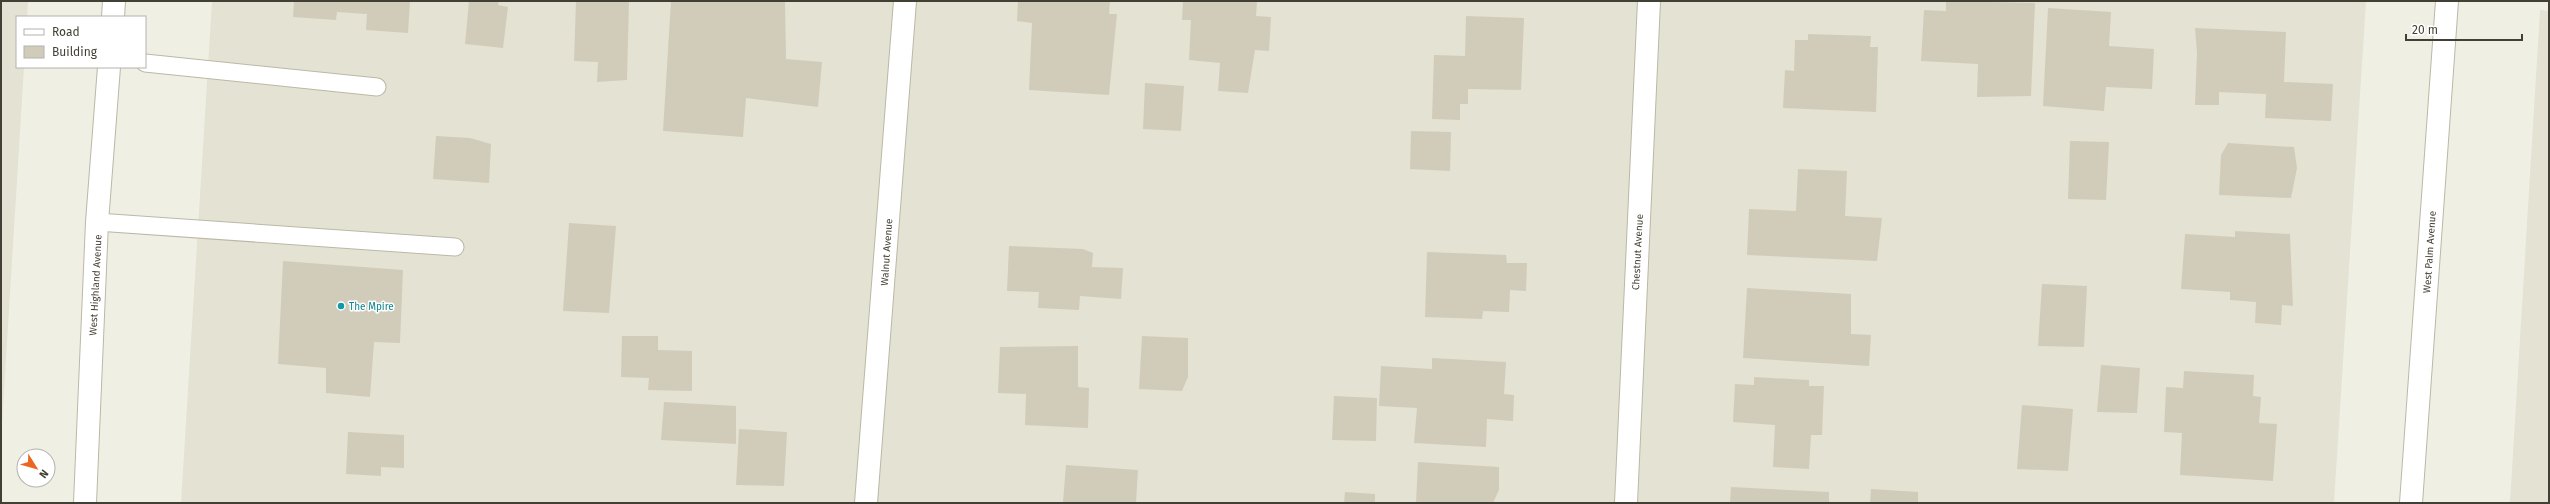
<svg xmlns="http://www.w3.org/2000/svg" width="2550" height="504" viewBox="0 0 2550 504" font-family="'Fira Sans',sans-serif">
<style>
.residential{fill:#e4e2d2}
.building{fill:#d1ccba}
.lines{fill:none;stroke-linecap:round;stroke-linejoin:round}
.service-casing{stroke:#bbb8a7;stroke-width:19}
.minor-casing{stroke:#bbb8a7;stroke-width:24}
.tertiary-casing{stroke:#bbb8a7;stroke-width:24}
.service{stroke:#fff;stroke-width:17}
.minor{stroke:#fff;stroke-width:22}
.tertiary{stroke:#fff;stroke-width:22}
.culture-dot{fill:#0f9aa8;stroke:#fff;stroke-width:1.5}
.labels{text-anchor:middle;stroke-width:3;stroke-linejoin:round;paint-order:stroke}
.street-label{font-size:10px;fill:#423f34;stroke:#fff}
.culture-label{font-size:10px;fill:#0d838f;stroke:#fff;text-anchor:start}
</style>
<rect width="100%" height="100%" fill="#f0efe3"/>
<path class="residential" d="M 1,1 L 28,1 L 27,17 L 17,17 L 17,67 L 24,67 L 1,440 Z
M 212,1 L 2366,1 L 2334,503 L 181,503 Z
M 2540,10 L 2549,11 L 2549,503 L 2510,503 Z"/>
<path class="building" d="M 294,1 L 410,1 L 408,33 L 366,30 L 367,14 L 337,12 L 336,20 L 293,17 Z
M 469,1 L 499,1 L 498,5 L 508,7 L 503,48 L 465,44 Z
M 576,1 L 629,1 L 627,80 L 597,82 L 598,62 L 574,61 Z
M 671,1 L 785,1 L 786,59 L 822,62 L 818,107 L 746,98 L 743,137 L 663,131 Z
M 1018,1 L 1110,1 L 1109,14 L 1117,14 L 1109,95 L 1029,90 L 1032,23 L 1017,21 Z
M 1183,1 L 1257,1 L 1256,16 L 1271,17 L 1269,51 L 1255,50 L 1248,93 L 1218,91 L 1220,63 L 1189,60 L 1191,20 L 1182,20 Z
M 1946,1 L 2035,3 L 2031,96 L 1977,97 L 1978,64 L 1921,61 L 1924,10 L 1946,11 Z
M 2048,8 L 2111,12 L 2109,46 L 2154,49 L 2152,89 L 2106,87 L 2104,111 L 2043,106 Z
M 1466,16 L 1524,18 L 1521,90 L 1468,89 L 1468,104 L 1460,104 L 1460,120 L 1432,119 L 1434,55 L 1465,56 Z
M 2195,28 L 2286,32 L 2284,82 L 2333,84 L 2331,121 L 2265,118 L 2266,94 L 2219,92 L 2219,105 L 2195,105 L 2197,53 Z
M 1808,34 L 1871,36 L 1870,47 L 1878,47 L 1876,112 L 1783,108 L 1785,70 L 1794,71 L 1795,40 L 1808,40 Z
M 1145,83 L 1184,86 L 1181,131 L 1143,129 Z
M 1411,131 L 1451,132 L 1450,171 L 1410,169 Z
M 436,136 L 470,138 L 491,144 L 489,183 L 433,179 Z
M 2070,141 L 2109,142 L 2106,200 L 2068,199 Z
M 2228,143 L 2294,147 L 2297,168 L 2291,198 L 2219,195 L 2221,155 Z
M 1798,169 L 1847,171 L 1845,216 L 1882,218 L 1877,261 L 1747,255 L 1749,209 L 1796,211 Z
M 569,223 L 616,226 L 609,313 L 563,311 Z
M 2235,231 L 2290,234 L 2293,306 L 2282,305 L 2281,325 L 2255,323 L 2256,302 L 2230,300 L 2230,292 L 2181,289 L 2185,234 L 2235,237 Z
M 1009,246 L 1083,249 L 1093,253 L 1092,267 L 1123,268 L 1121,299 L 1080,296 L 1079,310 L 1038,308 L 1039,292 L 1007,291 Z
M 1427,252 L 1506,255 L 1507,263 L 1527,263 L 1526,291 L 1510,290 L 1509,312 L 1483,311 L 1482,319 L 1425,317 Z
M 283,261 L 403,270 L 400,343 L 374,342 L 370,397 L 326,393 L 326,368 L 278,364 Z
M 2042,284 L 2087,286 L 2084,347 L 2038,346 Z
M 1747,288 L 1851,294 L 1851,334 L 1871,335 L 1869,366 L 1743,358 Z
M 622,336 L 658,336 L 658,350 L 692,351 L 692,391 L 648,390 L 649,378 L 621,377 Z
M 1142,336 L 1188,338 L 1188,377 L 1182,391 L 1139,389 Z
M 1078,346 L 1078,387 L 1089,388 L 1088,428 L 1025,425 L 1026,394 L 998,393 L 1000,347 Z
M 1432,358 L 1506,362 L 1504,394 L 1514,395 L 1513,421 L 1487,419 L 1486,447 L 1414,443 L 1417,408 L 1379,406 L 1381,366 L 1432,369 Z
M 2101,365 L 2140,368 L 2137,413 L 2097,412 Z
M 2184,371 L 2254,375 L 2253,396 L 2261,397 L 2259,423 L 2277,424 L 2273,481 L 2180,475 L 2182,433 L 2164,432 L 2166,387 L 2183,388 Z
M 1754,377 L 1809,380 L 1809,386 L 1824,386 L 1822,435 L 1811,435 L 1809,469 L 1773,467 L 1775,425 L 1733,422 L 1735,384 L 1754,385 Z
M 1334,396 L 1377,398 L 1376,441 L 1332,440 Z
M 664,402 L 736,406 L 736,444 L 661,440 Z
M 2022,405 L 2073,409 L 2068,471 L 2017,469 Z
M 739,429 L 787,432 L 784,486 L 736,485 Z
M 348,432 L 404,435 L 404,468 L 381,467 L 381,476 L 346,474 Z
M 1418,462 L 1499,467 L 1499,490 L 1493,503 L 1416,503 Z
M 1066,465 L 1138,470 L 1136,503 L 1063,502 Z
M 1731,487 L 1829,492 L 1829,503 L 1730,503 Z
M 1871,489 L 1918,492 L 1918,503 L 1870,503 Z
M 1345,492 L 1375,494 L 1375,503 L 1344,503 Z"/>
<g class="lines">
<g class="service-casing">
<path id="service" d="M 145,63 L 377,87
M 97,222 L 455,247"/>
</g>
<g class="minor-casing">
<path id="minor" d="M 866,503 L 905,1
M 1626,503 L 1649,1"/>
</g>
<g class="tertiary-casing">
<path id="tertiary" d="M 113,17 L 114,1
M 85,503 L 97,222 L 109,67
M 2411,503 L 2447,1"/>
</g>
<use href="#service" class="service"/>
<use href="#minor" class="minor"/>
<use href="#tertiary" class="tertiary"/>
</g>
<circle class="culture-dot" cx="341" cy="306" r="4"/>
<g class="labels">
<g class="street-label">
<text transform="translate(886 252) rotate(-86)" y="4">Walnut Avenue</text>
<text transform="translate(1637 252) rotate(-87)" y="4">Chestnut Avenue</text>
<text transform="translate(2429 252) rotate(-86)" y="4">West Palm Avenue</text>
<text transform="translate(95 285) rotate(-87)" y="4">West Highland Avenue</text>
</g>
<g class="culture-label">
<text x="349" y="310">The Mpire</text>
</g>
</g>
<rect width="2550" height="504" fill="none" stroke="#423f34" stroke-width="4"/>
<rect x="16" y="16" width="130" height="52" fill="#ffffff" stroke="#b3b2ae"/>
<rect x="24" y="29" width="20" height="6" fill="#ffffff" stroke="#b3b2ae"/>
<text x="52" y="36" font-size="12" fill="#423f34">Road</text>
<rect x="24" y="46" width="20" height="12" fill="#d1ccba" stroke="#b3b2ae"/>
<text x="52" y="56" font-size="12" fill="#423f34">Building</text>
<g transform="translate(36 468) rotate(127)"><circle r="19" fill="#ffffff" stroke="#b3b2ae"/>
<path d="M0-3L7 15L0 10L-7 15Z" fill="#eb661f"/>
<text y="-6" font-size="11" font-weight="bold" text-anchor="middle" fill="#423f34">N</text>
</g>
<path d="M2406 34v6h116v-6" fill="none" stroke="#423f34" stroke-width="2"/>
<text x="2412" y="34" font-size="12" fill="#423f34" stroke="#ffffff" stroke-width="3" paint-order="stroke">20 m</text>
</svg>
